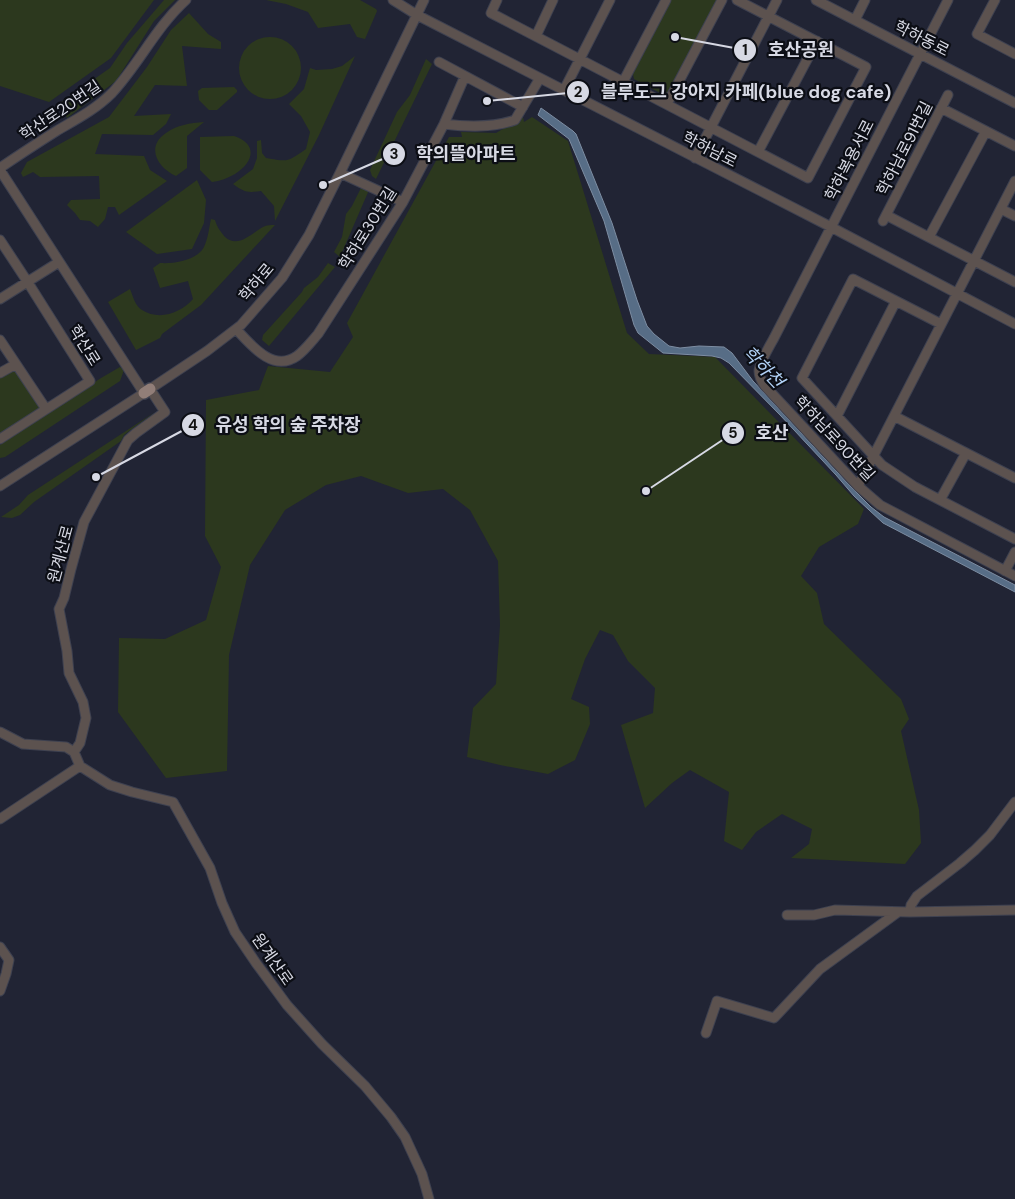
<svg xmlns="http://www.w3.org/2000/svg" width="1015" height="1199" viewBox="0 0 1015 1199" font-family="'DM Sans','Noto Sans KR',sans-serif">
<style>
.green{fill:#2c381e}
.water{fill:#576d86;stroke:#7d8da2}
.lines{fill:none;stroke-linecap:round;stroke-linejoin:round}
.minor-casing{stroke:#3e4150;stroke-width:11}
.major-casing{stroke:#3e4150;stroke-width:14}
.minor{stroke:#5c524f;stroke-width:9}
.major{stroke:#917e78;stroke-width:11}
.labels{text-anchor:middle;stroke-width:4.5;stroke-linejoin:round;paint-order:stroke}
.street-label{font-size:16px;fill:#d7d9e4;stroke:#0c0e15}
.water-label{font-size:18px;font-style:italic;fill:#b1d1f6;stroke:#0c0e15}
.leader{fill:none;stroke:#d7d9e4;stroke-width:2}
.callout-dot{fill:#d7d9e4;stroke:#0c0e15;stroke-width:2}
.mark-label{font-size:15px;text-anchor:middle;font-weight:bold;fill:#111}
.callout-label{font-size:18px;text-anchor:middle;font-weight:bold;fill:#d7d9e4;stroke:#0c0e15;stroke-width:4.5;stroke-linejoin:round;paint-order:stroke}
</style>
<rect width="100%" height="100%" fill="#212434"/>
<path class="green" d="M 0,0 L 154,0 L 111,58 L 49,102 L 0,86 Z
M 164,0 L 175,0 L 154,21 L 116,81 L 67,118 L 60,103 L 110,68 L 127,43 Z
M 266,0 L 360,0 L 376,9 L 377,11 L 365,39 L 357,37 L 350,24 L 318,28 L 308,12 L 286,4 Z
M 671,0 L 717,0 L 668,92 L 662,94 L 634,79 L 633,74 Z
M 189,13 L 208,34 L 221,42 L 221,49 L 182,46 L 187,86 L 155,85 L 134,116 L 171,114 L 166,124 L 153,135 L 102,134 L 95,154 L 144,156 L 150,170 L 167,181 L 119,215 L 115,207 L 108,207 L 105,219 L 98,227 L 90,221 L 80,220 L 75,213 L 67,205 L 71,200 L 100,199 L 99,176 L 40,177 L 33,172 L 23,177 L 21,173 L 27,162 L 109,117 L 147,67 L 171,30 Z
M239 68a31 31 0 1 1 62 0a31 31 0 1 1-62 0Z
M 355,56 L 319,135 L 275,221 L 274,206 L 261,191 C 247,193 244,192 233,184 L 253,169 L 257,158 L 257,141 L 261,140 L 262,153 L 266,158 C 289,162 287,162 306,149 L 310,132 L 301,116 L 289,104 L 304,89 L 310,68 L 316,70 L 332,69 L 342,66 Z
M 426,59 L 432,64 L 376,179 L 372,176 L 370,170 L 397,112 L 410,95 Z
M 234,87 L 237,90 L 237,92 L 217,110 L 209,110 L 199,100 L 198,91 L 202,88 Z
M 523,117 L 524,122 L 532,117 L 568,141 L 627,333 L 649,354 L 715,357 L 864,509 L 858,524 L 819,547 L 801,576 L 817,593 L 824,624 L 901,699 L 909,719 L 901,731 L 919,810 L 921,843 L 905,864 L 791,858 L 809,844 L 812,829 L 782,814 L 756,832 L 742,850 L 724,841 L 729,792 L 690,770 L 672,783 L 645,808 L 621,725 L 653,713 L 655,688 L 628,661 L 613,635 L 600,630 L 585,659 L 571,699 L 589,707 L 590,724 L 575,760 L 548,774 L 500,765 L 467,757 L 473,708 L 496,684 L 500,625 L 498,561 L 470,510 L 443,489 L 408,493 L 361,476 L 326,485 L 285,510 L 250,565 L 229,655 L 227,771 L 166,778 L 118,712 L 119,638 L 165,639 L 206,620 L 221,567 L 205,536 L 206,400 L 259,390 L 268,366 L 330,372 L 353,337 L 347,323 L 449,137 L 462,137 L 461,132 L 496,133 Z
M 204,122 L 187,136 L 187,168 L 176,176 C 158,168 145,147 166,133 C 177,125 190,123 204,122 Z
M 234,136 C 258,144 254,162 235,174 C 228,178 220,181 212,182 L 200,170 L 200,137 Z
M 197,180 L 206,200 L 204,223 L 192,249 L 157,254 L 126,232 Z
M 364,187 L 369,190 L 340,257 L 334,252 L 342,237 L 346,214 L 352,206 L 361,188 Z
M 211,219 L 215,220 C 217,227 220,231 225,237 C 238,249 252,233 263,227 C 267,225 271,225 275,225 L 201,305 L 162,334 L 160,338 L 136,350 L 108,302 L 130,289 C 133,296 135,306 142,310 C 159,321 181,313 193,299 L 188,281 L 160,288 L 153,268 L 160,263 C 175,264 197,260 204,247 C 208,239 209,228 211,219 Z
M 328,263 L 335,267 L 269,346 L 262,340 L 263,335 L 302,292 L 304,288 L 318,277 Z
M 120,367 L 124,370 L 120,381 L 5,457 L 0,458 L 0,445 L 101,378 Z
M 13,369 L 16,369 L 39,404 L 39,410 L 0,434 L 0,377 Z
M 155,412 L 124,435 L 121,441 L 34,502 L 20,515 L 12,518 L 1,517 L 19,505 L 28,495 Z"/>
<path class="water" d="M 541,108 L 573,131 L 576,134 L 612,223 L 637,300 L 647,326 L 654,334 L 669,346 L 680,348 L 699,346 L 724,347 L 732,353 L 753,381 L 850,486 L 871,507 L 884,517 L 1015,585 L 1015,592 L 883,523 L 854,496 L 836,475 L 780,415 L 729,363 L 721,358 L 712,356 L 663,353 L 638,333 L 634,325 L 604,221 L 569,139 L 538,115 Z"/>
<g class="lines">
<g class="minor-casing">
<path id="minor" d="M 393,0 L 417,15 L 831,227 L 1015,324
M 424,0 L 340,173 L 309,235 L 282,278 L 241,325 L 207,351 L 150,389 L 165,412 L 136,433 L 128,440 L 84,522 L 71,569 L 64,598 L 59,609 L 67,651 L 69,673 L 83,702 L 86,718 L 80,743 L 74,752 L 80,766 L 110,785 L 132,792 L 173,802 L 210,868 L 222,903 L 235,932 L 256,963 L 287,1005 L 322,1044 L 365,1086 L 391,1117 L 405,1137 L 422,1174 L 429,1199
M 497,0 L 491,13 L 808,178 L 866,67 L 737,0
M 816,0 L 1015,103
M 948,0 L 774,338 C 770,345 759,364 759,371 C 759,377 762,382 765,386 L 858,486 L 880,505 L 1015,576
M 995,0 L 977,34 L 1015,54
M 855,20 L 865,0
M 536,36 L 553,0
M 439,62 L 523,107
M 623,82 L 666,0
M 564,90 L 610,0
M 667,104 L 722,0
M 941,108 L 1015,146
M 444,124 C 468,127 492,128 515,120 L 540,78
M 758,152 L 817,41
M 695,158 L 777,0
M 0,168 C 19,155 39,142 58,130 C 77,119 96,109 112,93 C 139,64 156,27 186,0
M 0,170 L 144,393 L 0,486
M 340,173 L 403,202
M 1001,209 L 1015,216
M 886,215 L 1015,282
M 883,221 L 948,95
M 929,237 L 986,131
M 0,240 L 27,281 L 90,381 L 0,439
M 0,299 L 59,262
M 941,324 L 853,279 L 802,378 L 882,465 L 915,487 L 1015,539
M 236,329 C 251,345 273,373 297,356 C 305,350 311,342 318,334 L 403,202 L 444,124 L 465,76
M 0,340 L 46,409
M 0,373 L 16,364
M 837,416 L 896,301
M 894,416 L 1015,478
M 858,486 L 1015,181
M 940,500 L 966,453
M 1005,571 L 1015,552
M 0,732 L 23,744 L 66,747 L 74,752
M 0,819 L 80,766
M 910,912 L 911,905 L 917,896 L 960,863 L 975,850 L 990,835 L 1015,802
M 787,915 L 814,915 L 835,910 L 910,912 L 1015,910
M 0,947 L 9,960 L 6,974 L 0,991
M 706,1033 L 717,1001 L 774,1018 L 820,969 L 898,912"/>
</g>
<g class="major-casing">
<path id="major" d="M 144,393 L 150,389"/>
</g>
<use href="#minor" class="minor"/>
<use href="#major" class="major"/>
</g>
<g class="labels">
<g class="street-label">
<text transform="translate(922 38) rotate(27)" y="6">학하동로</text>
<text transform="translate(60 110) rotate(-34)" y="6">학산로20번길</text>
<text transform="translate(904 148) rotate(-63)" y="6">학하남로91번길</text>
<text transform="translate(710 149) rotate(27)" y="6">학하남로</text>
<text transform="translate(849 160) rotate(-63)" y="6">학하복용서로</text>
<text transform="translate(367 228) rotate(-58)" y="6">학하로30번길</text>
<text transform="translate(256 282) rotate(-50)" y="6">학하로</text>
<text transform="translate(85 345) rotate(58)" y="6">학산로</text>
<text transform="translate(835 438) rotate(47)" y="6">학하남로90번길</text>
<text transform="translate(60 554) rotate(-75)" y="6">원계산로</text>
<text transform="translate(273 959) rotate(55)" y="6">원계산로</text>
</g>
<g class="water-label">
<text transform="translate(763 367) rotate(46)" y="6">학하천</text>
</g>
</g>
<path class="leader" d="M675 37L745 50M487 101L578 92M323 185L394 154M96 477L193 425M646 491L733 433"/>
<g class="callout-dot">
<circle cx="675" cy="37" r="5"/>
<circle cx="487" cy="101" r="5"/>
<circle cx="323" cy="185" r="5"/>
<circle cx="96" cy="477" r="5"/>
<circle cx="646" cy="491" r="5"/>
<circle cx="745" cy="50" r="12"/>
<circle cx="578" cy="92" r="12"/>
<circle cx="394" cy="154" r="12"/>
<circle cx="193" cy="425" r="12"/>
<circle cx="733" cy="433" r="12"/>
</g>
<g class="mark-label">
<text x="745" y="55">1</text>
<text x="578" y="97">2</text>
<text x="394" y="159">3</text>
<text x="193" y="430">4</text>
<text x="733" y="438">5</text>
</g>
<g class="callout-label">
<text x="801" y="56">호산공원</text>
<text x="746" y="98">블루도그 강아지 카페(blue dog cafe)</text>
<text x="466" y="160">학의뜰아파트</text>
<text x="288" y="431">유성 학의 숲 주차장</text>
<text x="772" y="439">호산</text>
</g>
</svg>
